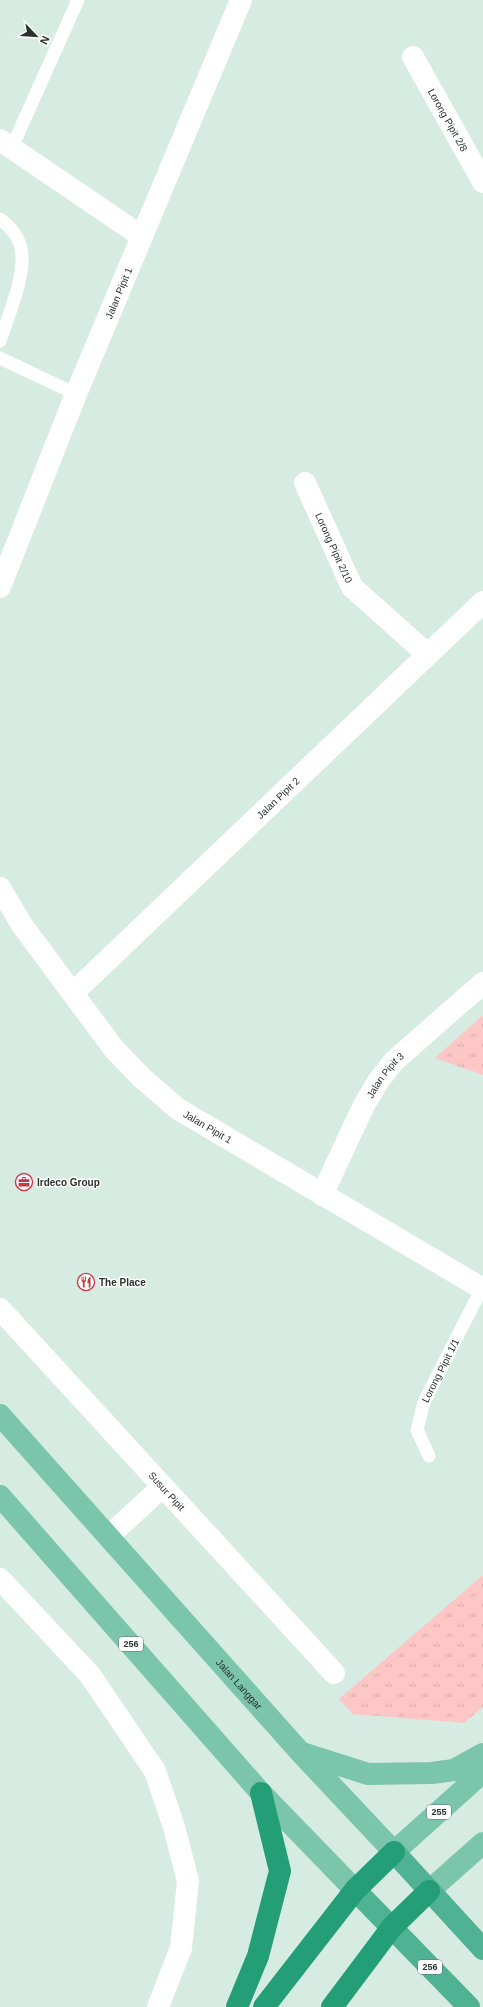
<svg xmlns="http://www.w3.org/2000/svg" width="483" height="2007" viewBox="0 0 483 2007" font-family="Helvetica,sans-serif">
<style>
.grass{fill:url(#grass-tufts)}
.lines{fill:none;stroke-linecap:round;stroke-linejoin:round}
.service{stroke:#fff;stroke-width:13}
.minor{stroke:#fff;stroke-width:22}
.primary{stroke:#7bc5ad;stroke-width:22}
.trunk{stroke:#4fb292;stroke-width:22}
.motorway{stroke:#239e77;stroke-width:22}
.labels{text-anchor:middle;stroke-width:3;stroke-linejoin:round;paint-order:stroke}
.shield{fill:#fff;stroke:#686f6c;stroke-width:1}
.shield-label{font-size:9px;font-weight:bold;fill:#28312d}
.street-label{font-size:10px;fill:#28312d;stroke:#fff}
.poi-label{font-size:10px;font-weight:bold;fill:#28312d;stroke:#fff;text-anchor:start}
</style>
<defs>
<pattern id="grass-tufts" width="24" height="20" patternUnits="userSpaceOnUse"><rect width="24" height="20" fill="#fec7c5"/><path d="M3 7l-1-3M5 7V3M7 7l1-3M15 17l-1-3M17 17v-4M19 17l1-3" fill="none" stroke="#daabaa"/></pattern>
</defs>
<rect width="100%" height="100%" fill="#d6ebe1"/>
<path class="grass" d="M 483,1015 L 483,1075 L 435,1058 Z
M 483,1575 L 483,1707 L 464,1723 L 353,1714 L 339,1699 Z"/>
<g class="lines">
<g class="service">
<path d="M 12,147 L 78,0"/>
<path d="M 0,219 C 8,225 15,232 19,242 C 30,267 8,316 0,341"/>
<path d="M 0,358 L 76,394"/>
<path id="s1" d="M 429,1456 L 417,1430 L 424,1402 L 482,1288"/>
</g>
<g class="minor">
<path id="s2" d="M 413,57 L 483,182"/>
<path d="M 0,140 L 141,236"/>
<path id="s3" d="M 305,483 L 352,587 L 427,654"/>
<path id="s4" d="M 0,587 L 76,394 L 241,0"/>
<path id="s5" d="M 0,888 L 22,925 L 114,1049 L 142,1078 L 178,1109 L 483,1289"/>
<path id="s6" d="M 73,993 L 483,602"/>
<path id="s7" d="M 322,1195 L 364,1105 L 379,1080 L 394,1061 L 483,983"/>
<path id="s8" d="M 0,1309 L 334,1673"/>
<path d="M 109,1536 L 162,1487"/>
<path d="M 0,1579 L 90,1675 L 155,1771 L 174,1827 L 188,1881 L 181,1948 L 158,2007"/>
</g>
<g class="primary">
<path id="s9" d="M 0,1415 L 301,1753 L 394,1852 L 483,1772"/>
<path d="M 0,1496 L 261,1793 L 355,1890"/>
<path d="M 302,1753 L 368,1774 L 432,1773 L 454,1770 L 483,1754"/>
<path d="M 429,1891 L 483,1843"/>
</g>
<path class="trunk" d="M 394,1852 L 483,1949
M 355,1890 L 469,2007"/>
<path class="motorway" d="M 237,2007 L 258,1956 L 280,1871 L 261,1793
M 264,2007 L 355,1890 L 394,1852
M 332,2007 L 392,1927 L 429,1891"/>
</g>
<defs>
<g id="office-ring" transform="scale(0.9)"><circle r="9.5" fill="#fff" stroke="#c83844" stroke-width="1.5"/><path d="M-6-3h4V-5.5h4V-3h4V5H-6ZM-1-4.5V-3h2v-1.5ZM-6 0V1H6V0Z" fill="#c83844"/></g>
<g id="restaurant-ring" transform="scale(0.9)"><circle r="9.5" fill="#fff" stroke="#c83844" stroke-width="1.5"/><path d="M-5-6h1v4h1v-4h1v4h1v-4h1v5L-1.5 .5V6h-2V.5L-5-1ZM5-6V6H3V1.5H1.5Q1.5-4 5-6Z" fill="#c83844"/></g>
</defs>
<g fill-rule="evenodd">
<use href="#office-ring" x="24" y="1182"/>
<use href="#restaurant-ring" x="86" y="1282"/>
</g>
<g class="labels">
<g class="shield">
<rect x="119" y="1637" width="24" height="14" rx="3"/>
<rect x="427" y="1805" width="24" height="14" rx="3"/>
<rect x="418" y="1960" width="24" height="14" rx="3"/>
</g>
<g class="shield-label">
<text x="131" y="1647">256</text>
<text x="439" y="1815">255</text>
<text x="430" y="1970">256</text>
</g>
<g class="street-label">
<text dy="4" stroke="none"><textPath href="#s2" startOffset="72">Lorong Pipit 2/8</textPath></text>
<text dy="4" stroke="none"><textPath href="#s4" startOffset="317">Jalan Pipit 1</textPath></text>
<text dy="4" stroke="none"><textPath href="#s3" startOffset="71">Lorong Pipit 2/10</textPath></text>
<text dy="4" stroke="none"><textPath href="#s6" startOffset="283">Jalan Pipit 2</textPath></text>
<text dy="4" stroke="none"><textPath href="#s7" startOffset="136">Jalan Pipit 3</textPath></text>
<text dy="4" stroke="none"><textPath href="#s5" startOffset="320">Jalan Pipit 1</textPath></text>
<text dy="4" stroke="none"><textPath href="#s1" startOffset="93">Lorong Pipit 1/1</textPath></text>
<text dy="4" stroke="none"><textPath href="#s8" startOffset="247">Susur Pipit</textPath></text>
<text dy="4" stroke="none"><textPath href="#s9" startOffset="360">Jalan Langgar</textPath></text>
</g>
<g class="poi-label">
<text x="37" y="1186">Irdeco Group</text>
<text x="99" y="1286">The Place</text>
</g>
</g>
<g transform="translate(36 36) rotate(115)" stroke="#ffffff" stroke-width="3" paint-order="stroke">
<path d="M0-3L7 15L0 10L-7 15Z" fill="#28312d"/>
<text y="-6" font-size="11" font-weight="bold" text-anchor="middle" fill="#28312d">N</text>
</g>
</svg>
